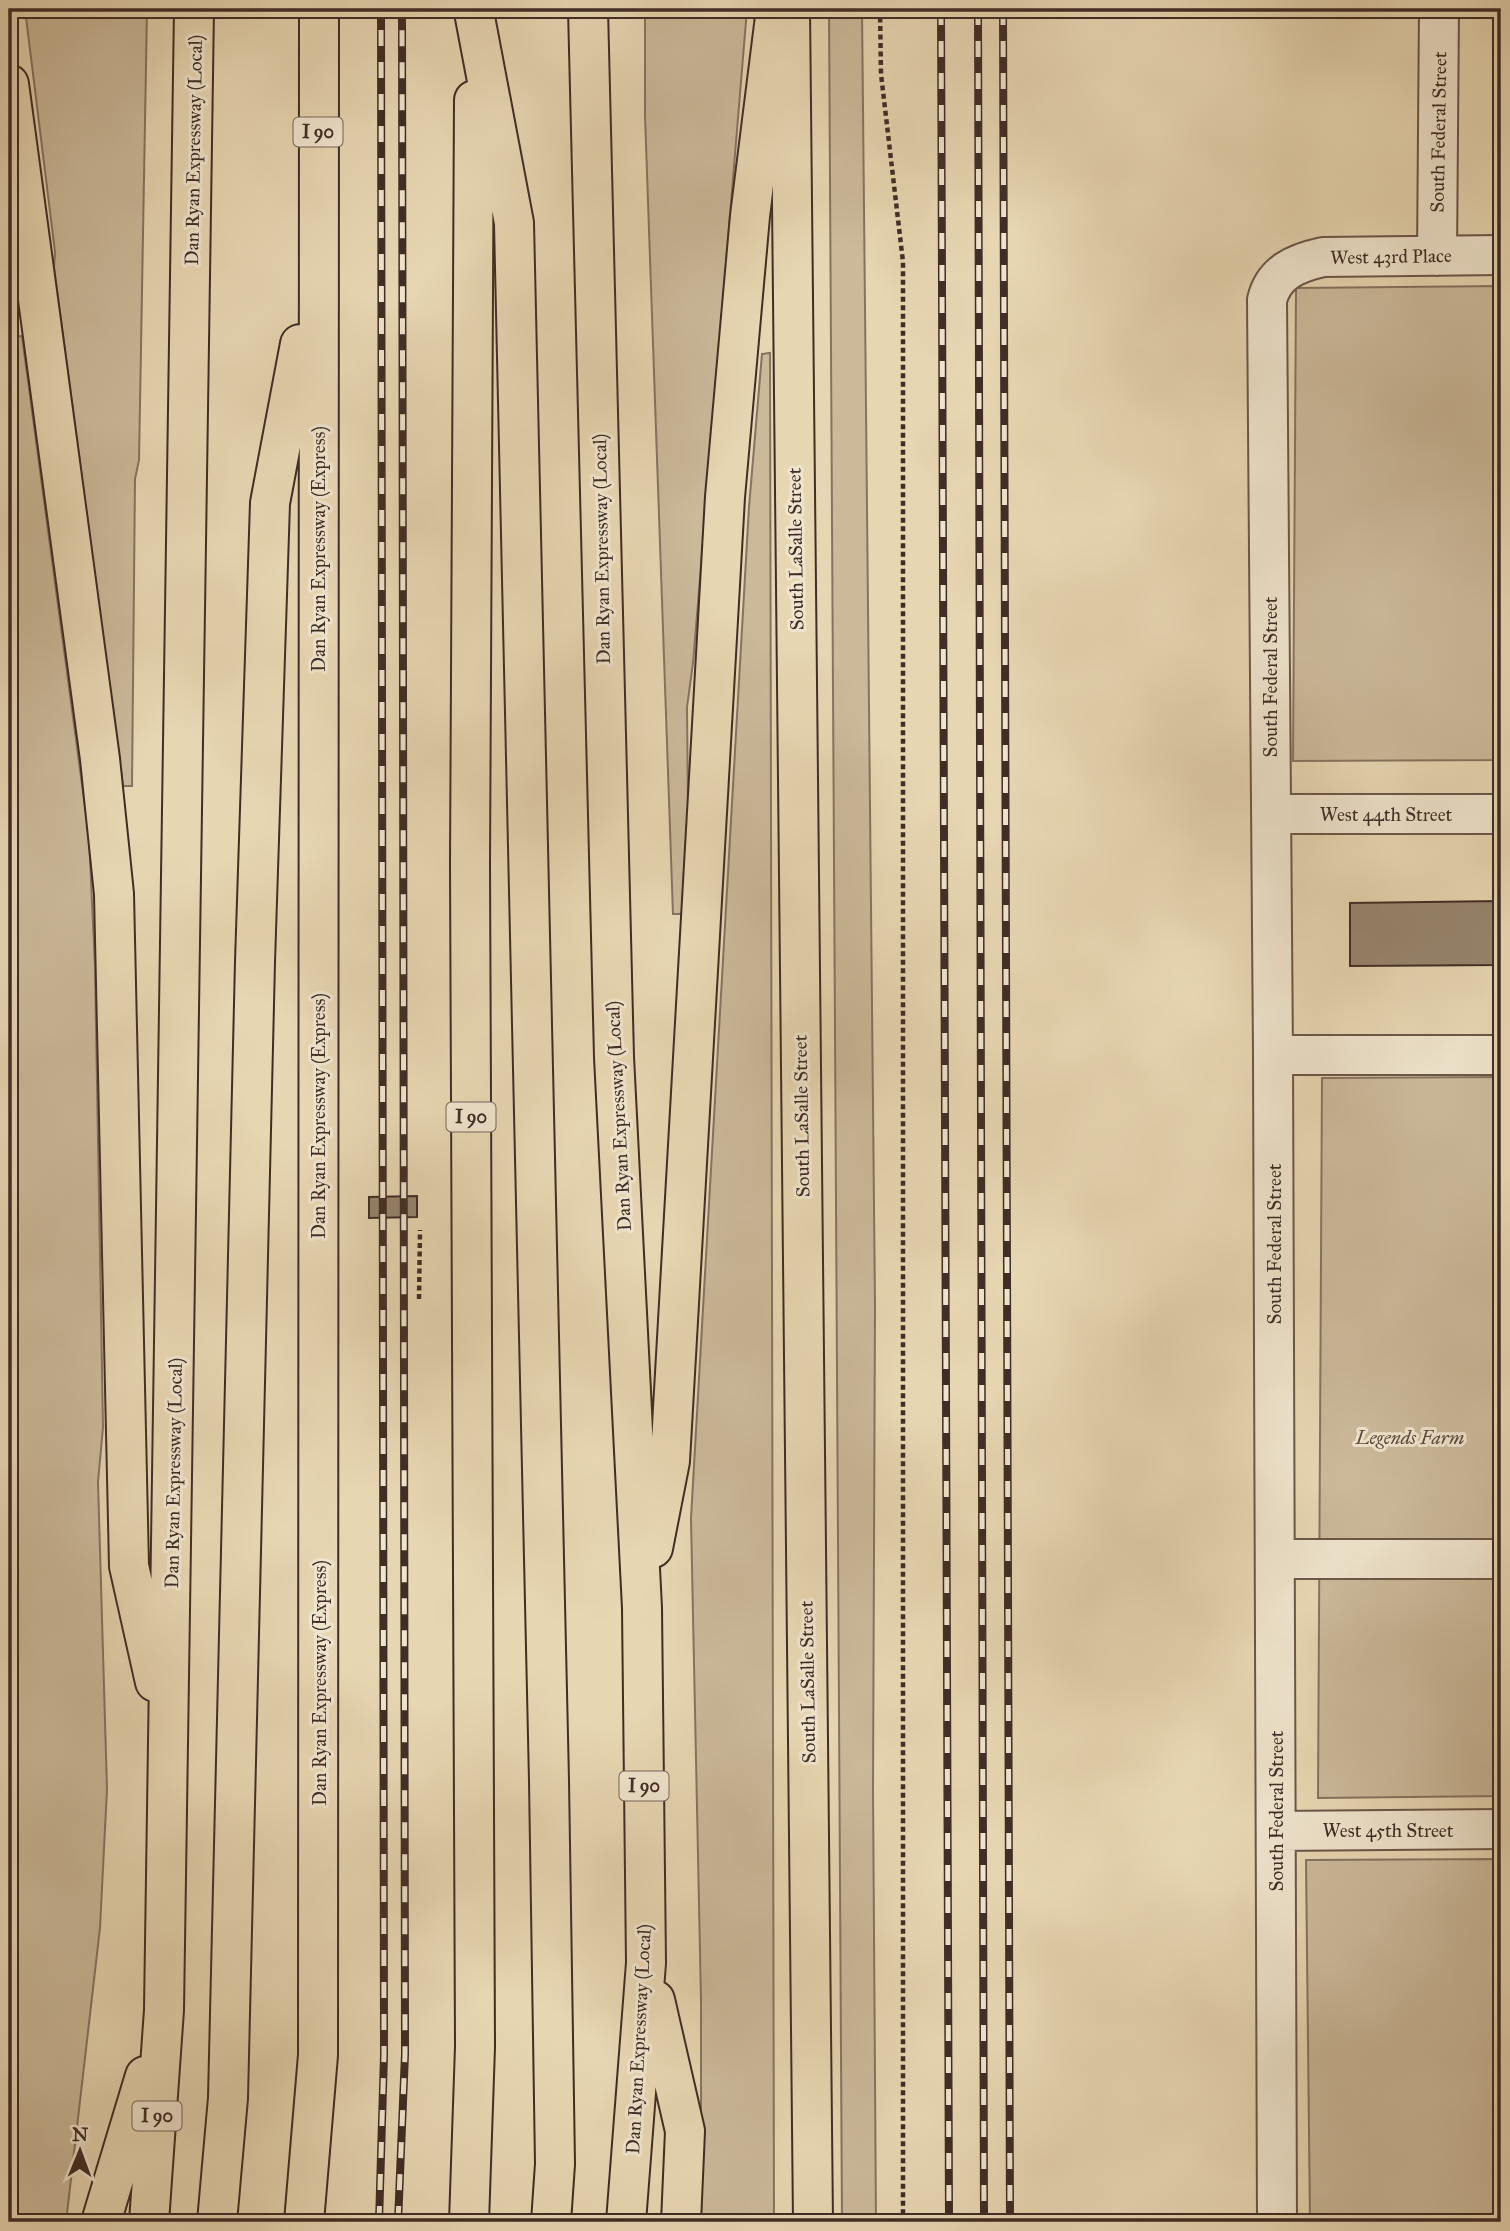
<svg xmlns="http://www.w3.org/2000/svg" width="1510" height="2231" viewBox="0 0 1510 2231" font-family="'IM FELL Great Primer',serif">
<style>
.green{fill:#cbb99a;stroke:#867360;stroke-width:2}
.building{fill:#97856f;stroke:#402d26;stroke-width:2}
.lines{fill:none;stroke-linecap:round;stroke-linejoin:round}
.minor-casing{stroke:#6a5749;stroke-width:42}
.major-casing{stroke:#402d26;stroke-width:42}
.highway-casing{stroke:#402d26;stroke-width:42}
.path{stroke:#402d26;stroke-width:4.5;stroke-dasharray:5 3.5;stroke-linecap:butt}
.minor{stroke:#efe4cd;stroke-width:38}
.major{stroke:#e7d6b2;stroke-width:38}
.highway{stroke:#e7d6b2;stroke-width:38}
.rail-casing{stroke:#402d26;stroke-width:8}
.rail{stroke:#efe4cd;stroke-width:5;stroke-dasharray:16;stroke-linecap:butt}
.labels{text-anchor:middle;stroke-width:6;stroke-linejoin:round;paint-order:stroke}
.shield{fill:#efe4cd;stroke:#746458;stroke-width:2}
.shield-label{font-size:18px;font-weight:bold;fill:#402d26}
.street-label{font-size:19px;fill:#402d26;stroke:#efe4cd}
.park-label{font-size:19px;font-style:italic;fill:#5c493d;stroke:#efe4cd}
</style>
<rect width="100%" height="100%" fill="#e7d6b2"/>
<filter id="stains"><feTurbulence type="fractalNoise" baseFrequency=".00286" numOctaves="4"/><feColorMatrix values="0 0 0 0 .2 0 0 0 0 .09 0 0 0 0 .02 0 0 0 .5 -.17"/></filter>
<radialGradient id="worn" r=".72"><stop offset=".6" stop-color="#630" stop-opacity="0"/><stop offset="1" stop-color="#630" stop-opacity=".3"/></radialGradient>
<path class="green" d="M 25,9 L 147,9 L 139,460 L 135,479 L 132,786 L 123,786 L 54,268 L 55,252 Z
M 645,9 L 747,9 L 693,663 L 687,707 L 688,808 L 683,914 L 673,914 L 645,116 Z
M 829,9 L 862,9 L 875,1305 L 873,1789 L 876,2222 L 842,2222 Z
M 1501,286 L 1501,760 L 1293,761 L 1296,288 Z
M 22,336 L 89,837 L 95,967 L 103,1427 L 98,1482 L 107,1789 L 100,1928 L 66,2222 L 9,2222 L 13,2139 L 11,1807 L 9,1736 L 9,337 Z
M 770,353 L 774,2222 L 701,2222 L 701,2000 L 691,1518 L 749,507 L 762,354 Z
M 1501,1077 L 1501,1796 L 1318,1798 L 1322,1078 Z
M 1501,1859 L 1501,2222 L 1310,2222 L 1306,1860 Z"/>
<path class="building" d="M 1501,901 L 1501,965 L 1350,966 L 1350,903 Z
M 417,1196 L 417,1217 L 369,1218 L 369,1197 Z"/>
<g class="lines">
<g class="minor-casing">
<path id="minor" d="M 1437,256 L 1439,9
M 1272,814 L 1501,814
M 1273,1055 L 1501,1055
M 1275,1559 L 1501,1559
M 1276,1831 L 1501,1829
M 1277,2222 L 1273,1055 L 1267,300 C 1274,272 1296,263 1323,257 L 1501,255"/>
</g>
<g class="major-casing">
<path id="major" d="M 790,9 L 813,2222"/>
</g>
<g class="highway-casing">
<path id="highway" d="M 588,9 L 614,1057 L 642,1608 L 646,1963 L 626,2222
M 474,12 L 514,223 L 549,1781 L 555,2164 L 551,2222
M 9,84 L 100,759 L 114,894 L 129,1566 L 155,1682
M 653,1548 L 670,1461 L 725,497 L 750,216 L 776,9
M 655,2000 L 685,2131 L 681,2222
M 101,2222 L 145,2076
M 149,2222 L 164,2010 L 194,9
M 217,2222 L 228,2098 L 255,962 L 270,503 L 300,344
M 304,2222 L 318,2055 L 319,9
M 469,2222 L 475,2047 L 470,863 L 474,100"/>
</g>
<path class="path" d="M 880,9 L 881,74 L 903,262 L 903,2219
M 419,1299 L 420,1230"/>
<use href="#minor" class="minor"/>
<use href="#major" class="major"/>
<use href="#highway" class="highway"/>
<g class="rail-casing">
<path id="rail" d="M 941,9 L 949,2222
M 978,9 L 984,2222
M 1003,9 L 1010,2222
M 379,2222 L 384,2055 L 381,9
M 398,2222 L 405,2054 L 402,9"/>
</g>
<use href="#rail" class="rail"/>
</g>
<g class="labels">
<g class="shield">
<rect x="293.5" y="117.5" width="49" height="29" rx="5"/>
<rect x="446.5" y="1102.5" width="49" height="29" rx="5"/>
<rect x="619.5" y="1771.5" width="49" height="29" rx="5"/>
<rect x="132.5" y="2101.5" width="49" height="29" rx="5"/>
</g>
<g class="shield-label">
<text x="318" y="138">I 90</text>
<text x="471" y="1123">I 90</text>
<text x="644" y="1792">I 90</text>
<text x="157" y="2122">I 90</text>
</g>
<g class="street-label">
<text transform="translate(1438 132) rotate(-89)" y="7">South Federal Street</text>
<text transform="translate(193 150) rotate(-89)" y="7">Dan Ryan Expressway (Local)</text>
<text transform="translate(1391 256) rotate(-1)" y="7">West 43rd Place</text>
<text transform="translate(318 549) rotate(-90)" y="7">Dan Ryan Expressway (Express)</text>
<text transform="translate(601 549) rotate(-91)" y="7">Dan Ryan Expressway (Local)</text>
<text transform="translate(795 549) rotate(-91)" y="7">South LaSalle Street</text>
<text transform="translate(1270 677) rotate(-90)" y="7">South Federal Street</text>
<text x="1386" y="821">West 44th Street</text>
<text transform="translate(318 1116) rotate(-90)" y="7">Dan Ryan Expressway (Express)</text>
<text transform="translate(618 1116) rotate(-93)" y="7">Dan Ryan Expressway (Local)</text>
<text transform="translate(801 1116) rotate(-91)" y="7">South LaSalle Street</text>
<text transform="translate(1274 1244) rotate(-90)" y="7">South Federal Street</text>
<text transform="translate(173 1473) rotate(-89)" y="7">Dan Ryan Expressway (Local)</text>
<text transform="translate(807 1682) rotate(-91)" y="7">South LaSalle Street</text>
<text transform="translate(319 1683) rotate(-90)" y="7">Dan Ryan Expressway (Express)</text>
<text transform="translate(1276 1811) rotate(-90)" y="7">South Federal Street</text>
<text x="1388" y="1837">West 45th Street</text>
<text transform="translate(638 2039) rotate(-87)" y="7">Dan Ryan Expressway (Local)</text>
</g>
<g class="park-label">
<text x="1410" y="1444">Legends Farm</text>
</g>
</g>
<rect width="1510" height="2231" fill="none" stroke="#e7d6b2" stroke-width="35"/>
<rect x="10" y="10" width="1489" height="2210" fill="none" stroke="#402d26" stroke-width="3.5"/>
<rect x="18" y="18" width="1475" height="2196" fill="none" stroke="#402d26" stroke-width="2"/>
<g transform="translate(80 2151) rotate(1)" stroke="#efe4cd" stroke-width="5" paint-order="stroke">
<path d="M0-5L12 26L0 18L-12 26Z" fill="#402d26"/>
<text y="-10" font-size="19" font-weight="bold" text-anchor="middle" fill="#402d26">N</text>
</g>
<rect width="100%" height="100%" filter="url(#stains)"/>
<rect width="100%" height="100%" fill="url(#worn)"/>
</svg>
